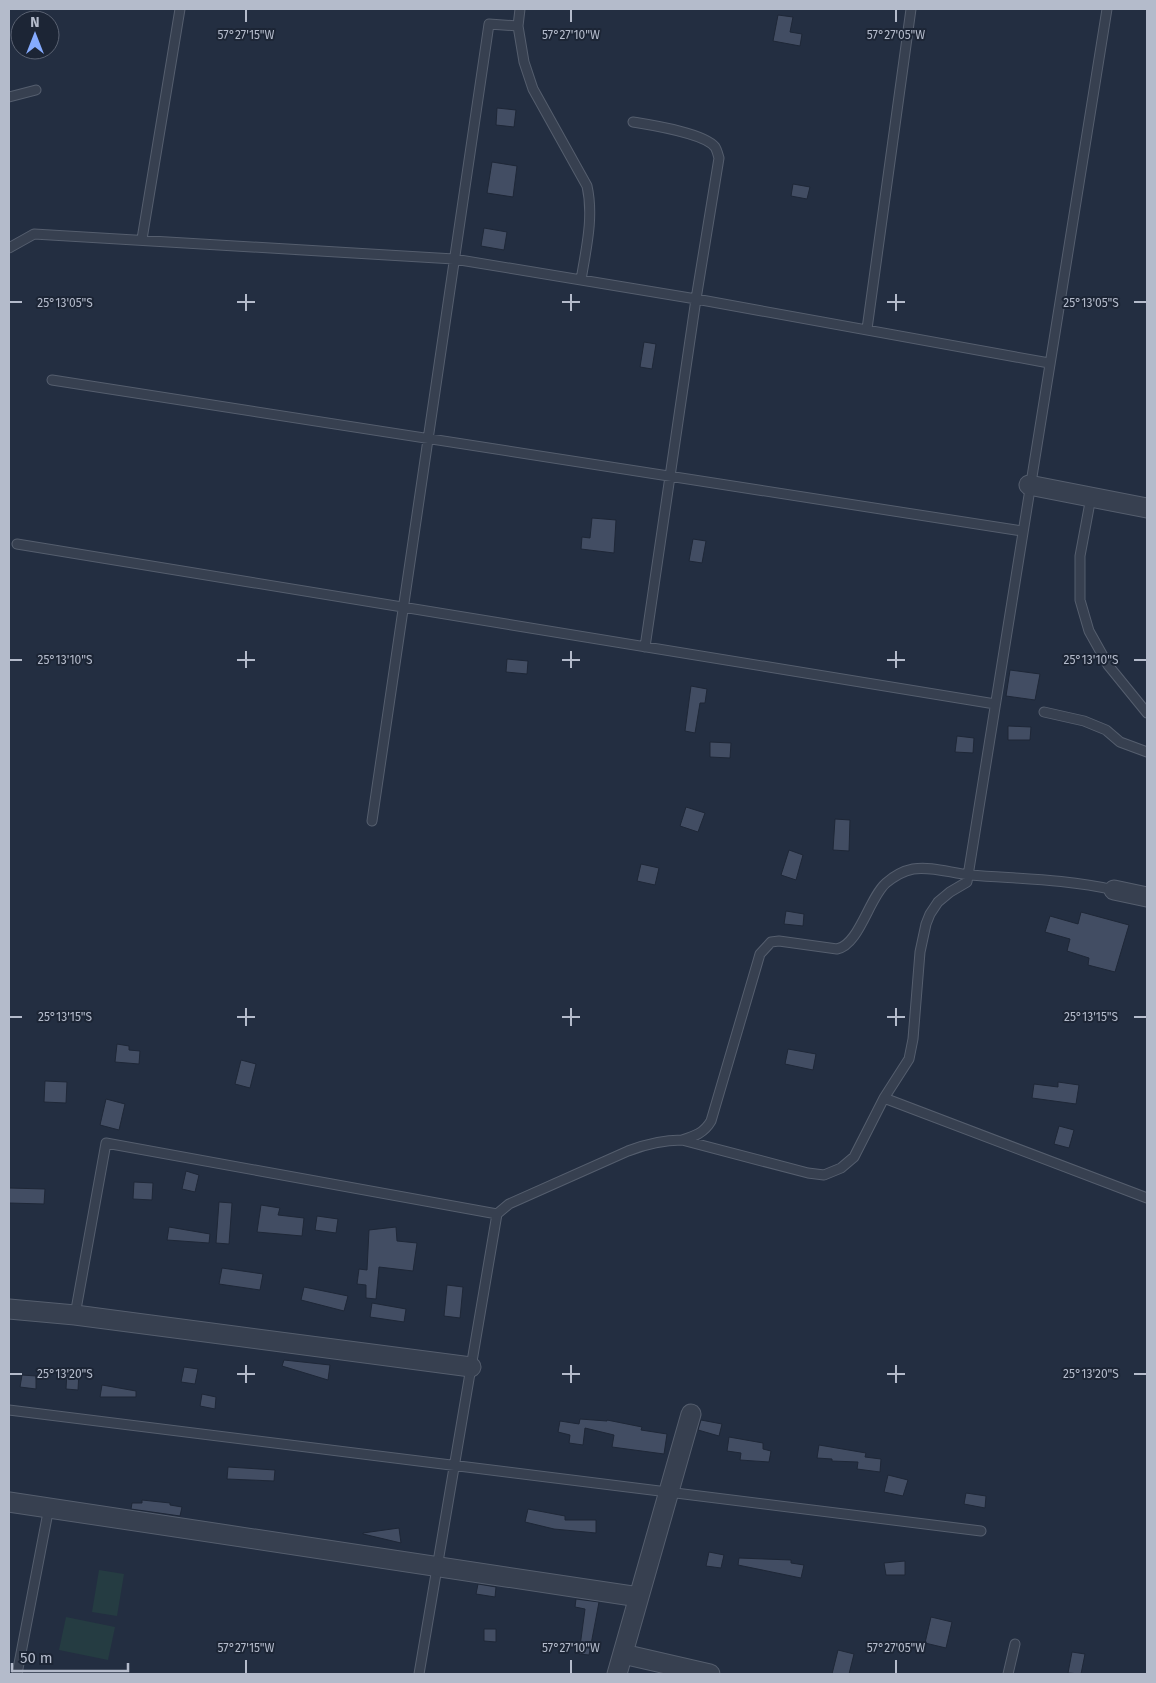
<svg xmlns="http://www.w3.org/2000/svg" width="1156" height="1683" viewBox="0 0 1156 1683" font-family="'Fira Sans',sans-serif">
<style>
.green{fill:#253c42}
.building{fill:#424d63;stroke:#1e2737}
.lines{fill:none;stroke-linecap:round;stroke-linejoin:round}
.service-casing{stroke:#555e6e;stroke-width:11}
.minor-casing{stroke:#555e6e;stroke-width:21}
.service{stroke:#374050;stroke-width:9}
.minor{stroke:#374050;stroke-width:19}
.ticks{fill:none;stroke:#b4bbcb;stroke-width:2}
.ticks-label{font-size:12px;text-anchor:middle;fill:#b4bbcb;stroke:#1c2535;stroke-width:4;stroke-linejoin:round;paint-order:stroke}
</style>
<rect width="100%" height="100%" fill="#232e41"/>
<path class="green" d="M 99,1570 L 124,1574 L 117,1616 L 92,1612 Z
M 66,1617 L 115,1627 L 108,1660 L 59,1650 Z"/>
<path class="building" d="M 778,15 L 793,17 L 790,32 L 802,34 L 800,46 L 773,41 Z
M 497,108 L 516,110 L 514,127 L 496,125 Z
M 492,162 L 517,166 L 513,197 L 487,193 Z
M 793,184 L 810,187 L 807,199 L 791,196 Z
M 484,228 L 507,232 L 504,250 L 481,246 Z
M 644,342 L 656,344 L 652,369 L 640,367 Z
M 592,518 L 616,520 L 614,553 L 581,549 L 582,537 L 590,538 Z
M 693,539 L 706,541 L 702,563 L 689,561 Z
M 507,659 L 528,661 L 527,674 L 506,672 Z
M 1010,670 L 1040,674 L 1035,700 L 1006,696 Z
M 691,686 L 707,689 L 705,703 L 700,703 L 695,733 L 685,731 Z
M 1008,726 L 1031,727 L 1030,740 L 1008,740 Z
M 957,736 L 974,738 L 973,753 L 955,752 Z
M 710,742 L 731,743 L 730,758 L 710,757 Z
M 686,807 L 705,813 L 698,832 L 680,826 Z
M 835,819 L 850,820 L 849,851 L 833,850 Z
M 789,850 L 803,855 L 796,880 L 781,875 Z
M 641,864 L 659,868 L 655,885 L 637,881 Z
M 786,911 L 804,914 L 803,926 L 784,924 Z
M 1081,912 L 1129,925 L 1115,972 L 1088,965 L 1089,958 L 1067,951 L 1070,939 L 1045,932 L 1050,916 L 1078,924 Z
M 117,1044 L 129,1046 L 129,1050 L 140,1051 L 139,1064 L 115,1062 Z
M 788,1049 L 816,1054 L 813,1070 L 785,1064 Z
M 241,1060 L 256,1064 L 250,1088 L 235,1084 Z
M 45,1081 L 67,1082 L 66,1103 L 44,1102 Z
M 1058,1082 L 1079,1085 L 1076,1104 L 1032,1098 L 1034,1084 L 1058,1087 Z
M 106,1099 L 125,1104 L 119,1130 L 100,1125 Z
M 1059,1126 L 1074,1130 L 1069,1148 L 1054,1144 Z
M 186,1171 L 199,1175 L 195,1192 L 182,1189 Z
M 134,1182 L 153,1183 L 152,1200 L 133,1199 Z
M 9,1188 L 45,1189 L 44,1204 L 9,1203 Z
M 219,1202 L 232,1203 L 229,1244 L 216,1243 Z
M 261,1205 L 280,1208 L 278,1215 L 304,1218 L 302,1236 L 257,1232 Z
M 317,1216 L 338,1219 L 336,1233 L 315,1230 Z
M 169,1227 L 210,1234 L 209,1243 L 167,1240 Z
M 396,1227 L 397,1241 L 417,1243 L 413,1271 L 379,1267 L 376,1299 L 366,1298 L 366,1285 L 357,1284 L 359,1269 L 367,1270 L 369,1230 Z
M 222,1268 L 263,1274 L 260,1290 L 219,1284 Z
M 447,1285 L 463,1287 L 460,1318 L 444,1316 Z
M 304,1287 L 348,1296 L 344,1311 L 301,1300 Z
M 372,1303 L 406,1309 L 404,1322 L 370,1317 Z
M 284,1360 L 330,1365 L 328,1380 L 282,1366 Z
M 184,1367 L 198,1369 L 195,1384 L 181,1382 Z
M 67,1372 L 79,1372 L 78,1390 L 66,1389 Z
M 22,1375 L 36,1376 L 36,1389 L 20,1387 Z
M 102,1385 L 136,1391 L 136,1397 L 100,1397 Z
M 202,1394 L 216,1397 L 215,1409 L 200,1406 Z
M 580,1419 L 607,1421 L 607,1420 L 642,1427 L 641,1430 L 667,1434 L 664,1454 L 612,1447 L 614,1435 L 585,1428 L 583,1445 L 569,1443 L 570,1435 L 558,1432 L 560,1421 L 579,1424 Z
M 701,1420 L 722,1424 L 719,1436 L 698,1430 Z
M 729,1437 L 763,1443 L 763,1449 L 771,1451 L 769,1462 L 740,1460 L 741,1453 L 727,1451 Z
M 819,1445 L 866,1453 L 865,1457 L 881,1459 L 880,1472 L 857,1469 L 858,1462 L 832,1461 L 832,1459 L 817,1458 Z
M 228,1467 L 275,1470 L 274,1481 L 227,1479 Z
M 888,1475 L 908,1480 L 903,1496 L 884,1492 Z
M 966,1493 L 986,1496 L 985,1508 L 964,1504 Z
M 142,1500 L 170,1503 L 170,1505 L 182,1507 L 180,1516 L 131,1509 L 132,1503 L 142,1503 Z
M 528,1509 L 565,1516 L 565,1520 L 596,1520 L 596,1533 L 554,1529 L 525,1522 Z
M 399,1528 L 401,1543 L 363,1534 L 363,1533 Z
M 709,1552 L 724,1555 L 721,1568 L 706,1566 Z
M 739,1558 L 791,1560 L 791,1563 L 804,1565 L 801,1578 L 738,1565 Z
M 905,1561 L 905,1575 L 886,1575 L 884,1563 Z
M 478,1584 L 496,1587 L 495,1597 L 476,1594 Z
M 576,1599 L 599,1602 L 589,1655 L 579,1654 L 585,1609 L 575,1607 Z
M 931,1617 L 952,1622 L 946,1648 L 925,1643 Z
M 484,1629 L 496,1629 L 496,1642 L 484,1641 Z
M 838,1650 L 854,1654 L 849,1674 L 832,1674 Z
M 1072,1652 L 1085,1654 L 1081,1674 L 1068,1673 Z"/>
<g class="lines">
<g class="service-casing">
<path id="service" d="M 520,9 L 518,26 L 524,62 L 533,89 L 587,186 C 594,217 586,249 581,280
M 9,97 L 36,90
M 633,122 C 651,125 704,133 715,147 C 717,150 718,155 719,158 L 696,299 L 645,647
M 142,239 L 180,9
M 9,248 L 34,234 L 454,259 L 696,299 L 1049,363
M 867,329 L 911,9
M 52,380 L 1022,531
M 1091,497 L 1080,556 L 1080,600 L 1089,631 L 1108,665 L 1147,713
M 17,544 L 995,704
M 1044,712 L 1084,721 L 1106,730 L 1120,742 L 1147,752
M 372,821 L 489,24 L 518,26
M 884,1098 L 1147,1198
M 682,1140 C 695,1136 704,1133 711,1121 L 760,954 L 771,942 L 779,941 L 837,949 C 859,945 869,898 886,883 C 893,877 903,871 913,869 C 931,866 951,873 970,875 C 1019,879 1066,879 1114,890
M 75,1315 L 106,1143 L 497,1214
M 9,1410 L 981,1531
M 17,1674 L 49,1507
M 419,1674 L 497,1214 L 509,1204 L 628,1151 C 646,1144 662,1140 682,1140 L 808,1173 L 824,1175 L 841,1168 L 854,1157 L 884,1098 L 909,1059 L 913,1039 L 920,952 L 926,924 L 930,914 L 938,902 L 950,892 L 967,882 L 1107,9
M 1008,1674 L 1015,1644"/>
</g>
<g class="minor-casing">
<path id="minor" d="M 1029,485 L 1147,508
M 1114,890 L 1147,897
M 9,1309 L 75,1315 L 471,1367
M 9,1502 L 639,1597
M 623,1654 L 710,1674
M 617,1674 L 691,1414"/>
</g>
<use href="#service" class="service"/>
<use href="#minor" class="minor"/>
</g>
<path class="ticks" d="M 246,10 L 246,22M 571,10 L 571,22M 896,10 L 896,22M 246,294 L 246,311M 571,294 L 571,311M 896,294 L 896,311M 10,302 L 22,302M 237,302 L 255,302M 562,302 L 580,302M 887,302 L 905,302M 1134,302 L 1146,302M 246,651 L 246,668M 571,651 L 571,668M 896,651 L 896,668M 10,660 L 22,660M 237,660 L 255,660M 562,660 L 580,660M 887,660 L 905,660M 1134,660 L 1146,660M 246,1008 L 246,1026M 571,1008 L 571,1026M 896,1008 L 896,1026M 10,1017 L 22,1017M 237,1017 L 255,1017M 562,1017 L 580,1017M 887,1017 L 905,1017M 1134,1017 L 1146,1017M 246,1365 L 246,1383M 571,1365 L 571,1383M 896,1365 L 896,1383M 10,1374 L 22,1374M 237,1374 L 255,1374M 562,1374 L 580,1374M 887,1374 L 905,1374M 1134,1374 L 1146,1374M 246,1660 L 246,1673M 571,1660 L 571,1673M 896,1660 L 896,1673"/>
<g class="ticks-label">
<text x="246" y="39">57°27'15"W</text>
<text x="571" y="39">57°27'10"W</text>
<text x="896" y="39">57°27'05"W</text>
<text x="65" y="307">25°13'05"S</text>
<text x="1091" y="307">25°13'05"S</text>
<text x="65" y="664">25°13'10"S</text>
<text x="1091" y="664">25°13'10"S</text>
<text x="65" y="1021">25°13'15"S</text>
<text x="1091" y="1021">25°13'15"S</text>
<text x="65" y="1378">25°13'20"S</text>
<text x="1091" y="1378">25°13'20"S</text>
<text x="246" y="1652">57°27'15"W</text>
<text x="571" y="1652">57°27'10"W</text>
<text x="896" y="1652">57°27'05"W</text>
</g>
<rect width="1156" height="1683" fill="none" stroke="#b4bbcb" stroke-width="20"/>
<g transform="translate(35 35)"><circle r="24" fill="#1c2535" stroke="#596171"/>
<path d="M0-4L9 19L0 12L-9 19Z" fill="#85abff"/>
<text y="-8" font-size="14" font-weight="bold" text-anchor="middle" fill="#b4bbcb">N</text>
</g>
<path d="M12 1663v8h116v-8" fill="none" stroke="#b4bbcb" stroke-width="2.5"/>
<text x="20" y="1663" font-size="15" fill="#b4bbcb" stroke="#1c2535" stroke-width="4" paint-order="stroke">50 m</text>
</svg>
